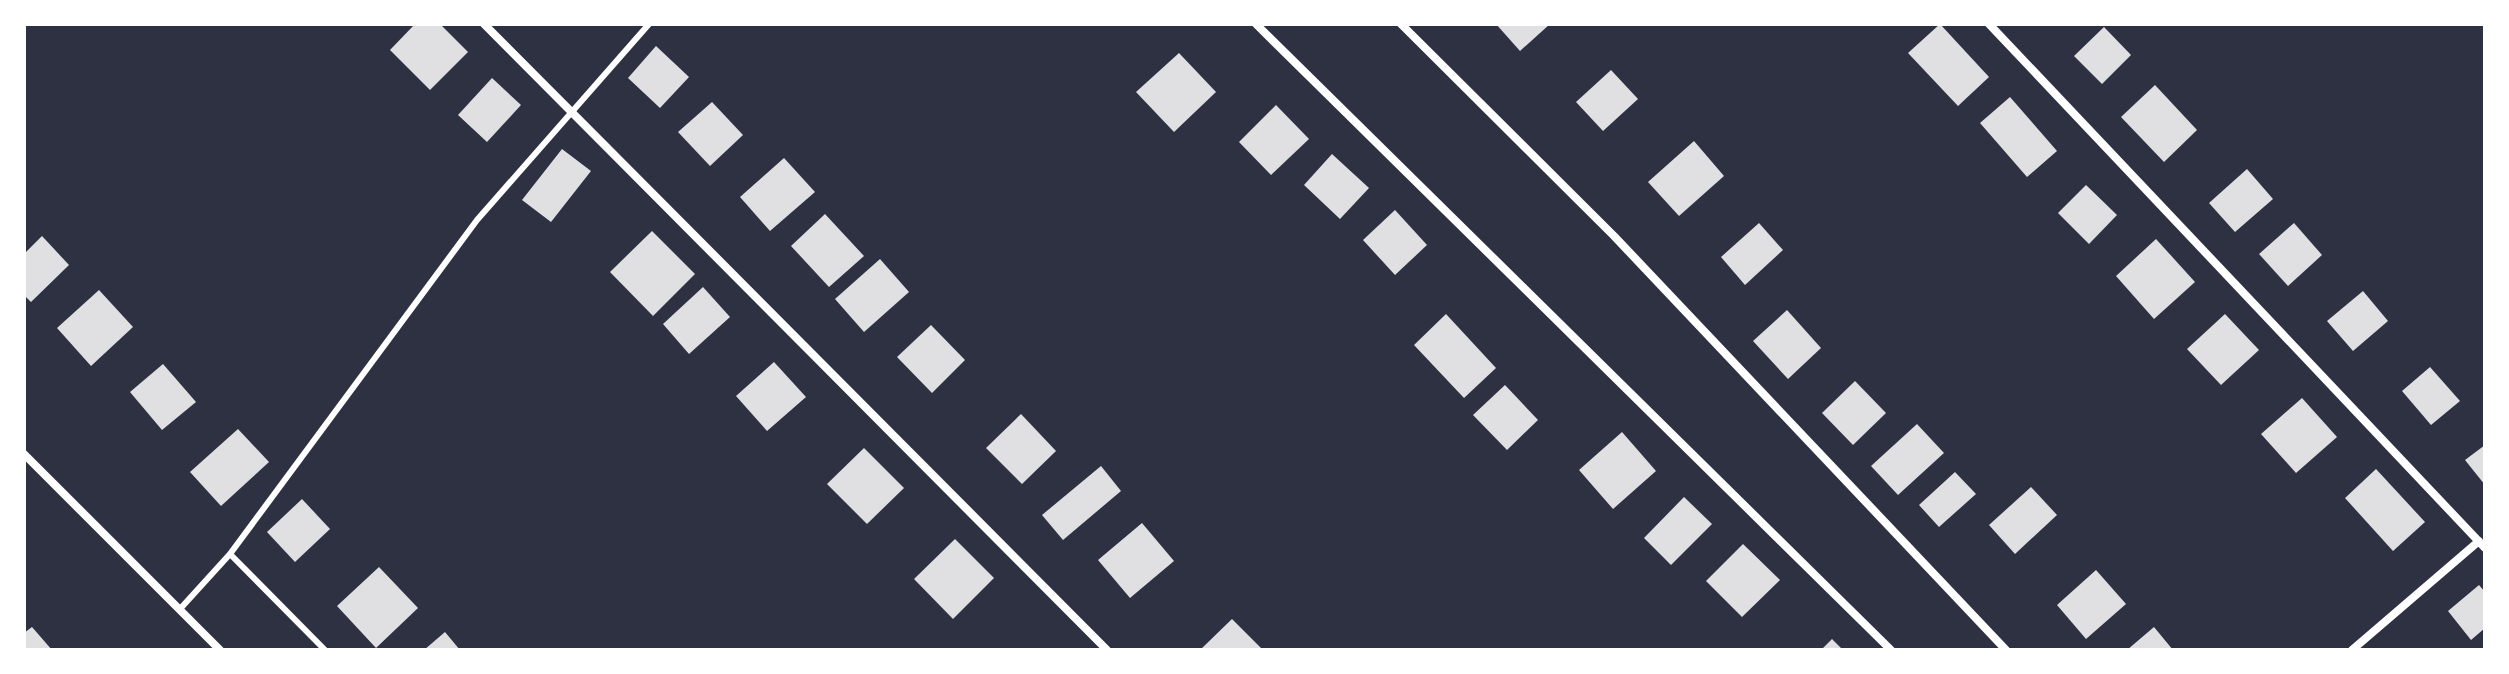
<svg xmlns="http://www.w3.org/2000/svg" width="2509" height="674" viewBox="0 0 2509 674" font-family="Helvetica,sans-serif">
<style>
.building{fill:#e0e0e3}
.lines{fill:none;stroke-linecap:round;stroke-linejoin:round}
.service{stroke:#fff;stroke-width:6}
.minor{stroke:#fff;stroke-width:8}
</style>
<rect width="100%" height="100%" fill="#2d3142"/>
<path class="building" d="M 415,24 L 440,24 L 468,52 L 430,90 L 390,50 Z
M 1496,24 L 1550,24 L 1520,51 Z
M 1940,24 L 1989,77 L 1958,106 L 1908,53 Z
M 2104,27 L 2131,55 L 2102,84 L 2074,56 Z
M 656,46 L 689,77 L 660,108 L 628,78 Z
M 1179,53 L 1216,92 L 1174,132 L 1136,92 Z
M 1611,70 L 1638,99 L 1603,131 L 1576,102 Z
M 492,78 L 521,105 L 487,142 L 458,115 Z
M 2155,85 L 2197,130 L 2164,162 L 2121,117 Z
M 2010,97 L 2057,151 L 2027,177 L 1980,123 Z
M 712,102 L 743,135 L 710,166 L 678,132 Z
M 1276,105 L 1309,139 L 1271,175 L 1239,142 Z
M 1694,141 L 1724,176 L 1679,216 L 1648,182 Z
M 562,149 L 591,171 L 551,222 L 522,200 Z
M 1332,154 L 1369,188 L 1340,219 L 1304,185 Z
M 784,158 L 815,192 L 770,231 L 740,197 Z
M 2247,169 L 2273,199 L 2235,232 L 2209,203 Z
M 2086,185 L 2117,215 L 2089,244 L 2058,213 Z
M 1395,210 L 1427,245 L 1395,275 L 1363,240 Z
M 825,214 L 864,256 L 829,287 L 791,246 Z
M 1759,223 L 1783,250 L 1745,285 L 1721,257 Z
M 2294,223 L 2322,255 L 2288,286 L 2259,254 Z
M 652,231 L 695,274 L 653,316 L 610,272 Z
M 42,236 L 69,265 L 31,302 L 24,295 L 24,254 Z
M 2156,239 L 2195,282 L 2154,319 L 2116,276 Z
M 880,259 L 909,292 L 864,332 L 835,299 Z
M 703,287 L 730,317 L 689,354 L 663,324 Z
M 99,290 L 133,327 L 91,366 L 57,328 Z
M 2363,291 L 2388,321 L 2353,351 L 2327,321 Z
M 1787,310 L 1821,348 L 1788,379 L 1753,341 Z
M 1446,314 L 1496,368 L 1464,398 L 1414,345 Z
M 2225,314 L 2259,350 L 2221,385 L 2187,349 Z
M 931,325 L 965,360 L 932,393 L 897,357 Z
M 774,362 L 806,397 L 767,431 L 736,396 Z
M 163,364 L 196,402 L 162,430 L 130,392 Z
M 2430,367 L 2460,401 L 2431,425 L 2402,391 Z
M 1855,381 L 1886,413 L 1853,445 L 1822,413 Z
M 1505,385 L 1538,420 L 1507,450 L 1473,415 Z
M 2302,398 L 2337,437 L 2296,473 L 2261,434 Z
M 1021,414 L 1056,451 L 1022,484 L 986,448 Z
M 1917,424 L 1944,453 L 1898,495 L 1871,466 Z
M 238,429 L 269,462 L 221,506 L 190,472 Z
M 1622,432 L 1656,471 L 1613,509 L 1579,470 Z
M 2485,445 L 2485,485 L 2465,460 Z
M 864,448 L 904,488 L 867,524 L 827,484 Z
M 1101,466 L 1121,491 L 1063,540 L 1042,515 Z
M 2376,469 L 2425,522 L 2393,551 L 2345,498 Z
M 1955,472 L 1976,494 L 1939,527 L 1919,505 Z
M 2031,487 L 2057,515 L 2015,554 L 1989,525 Z
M 1684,497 L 1712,524 L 1671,565 L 1644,538 Z
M 302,499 L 330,529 L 295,562 L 267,532 Z
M 1142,523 L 1174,561 L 1130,598 L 1098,560 Z
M 955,539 L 994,578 L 953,619 L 914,579 Z
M 1743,544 L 1780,580 L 1742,617 L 1706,581 Z
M 379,567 L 418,608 L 376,648 L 337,606 Z
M 2096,570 L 2126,604 L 2086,639 L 2057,605 Z
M 2479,585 L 2485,592 L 2485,628 L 2471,640 L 2448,611 Z
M 1232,619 L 1261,648 L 1200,650 Z
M 32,627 L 52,650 L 24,650 L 24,633 Z
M 2154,627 L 2173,650 L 2127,650 Z
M 445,632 L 460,650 L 424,650 Z
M 1832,639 L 1843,650 L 1821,650 Z"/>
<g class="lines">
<path class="service" d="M 230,554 L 325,650
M 180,609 L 230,554 L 477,220 L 649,24"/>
<path class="minor" d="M 484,24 L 1107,650
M 1256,24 L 1891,650
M 1401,24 L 1614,236 L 2006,650
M 1989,24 L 2485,548
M 24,454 L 220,650
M 2352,650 L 2479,541"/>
</g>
<rect width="2509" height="674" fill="none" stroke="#ffffff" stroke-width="52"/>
</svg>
